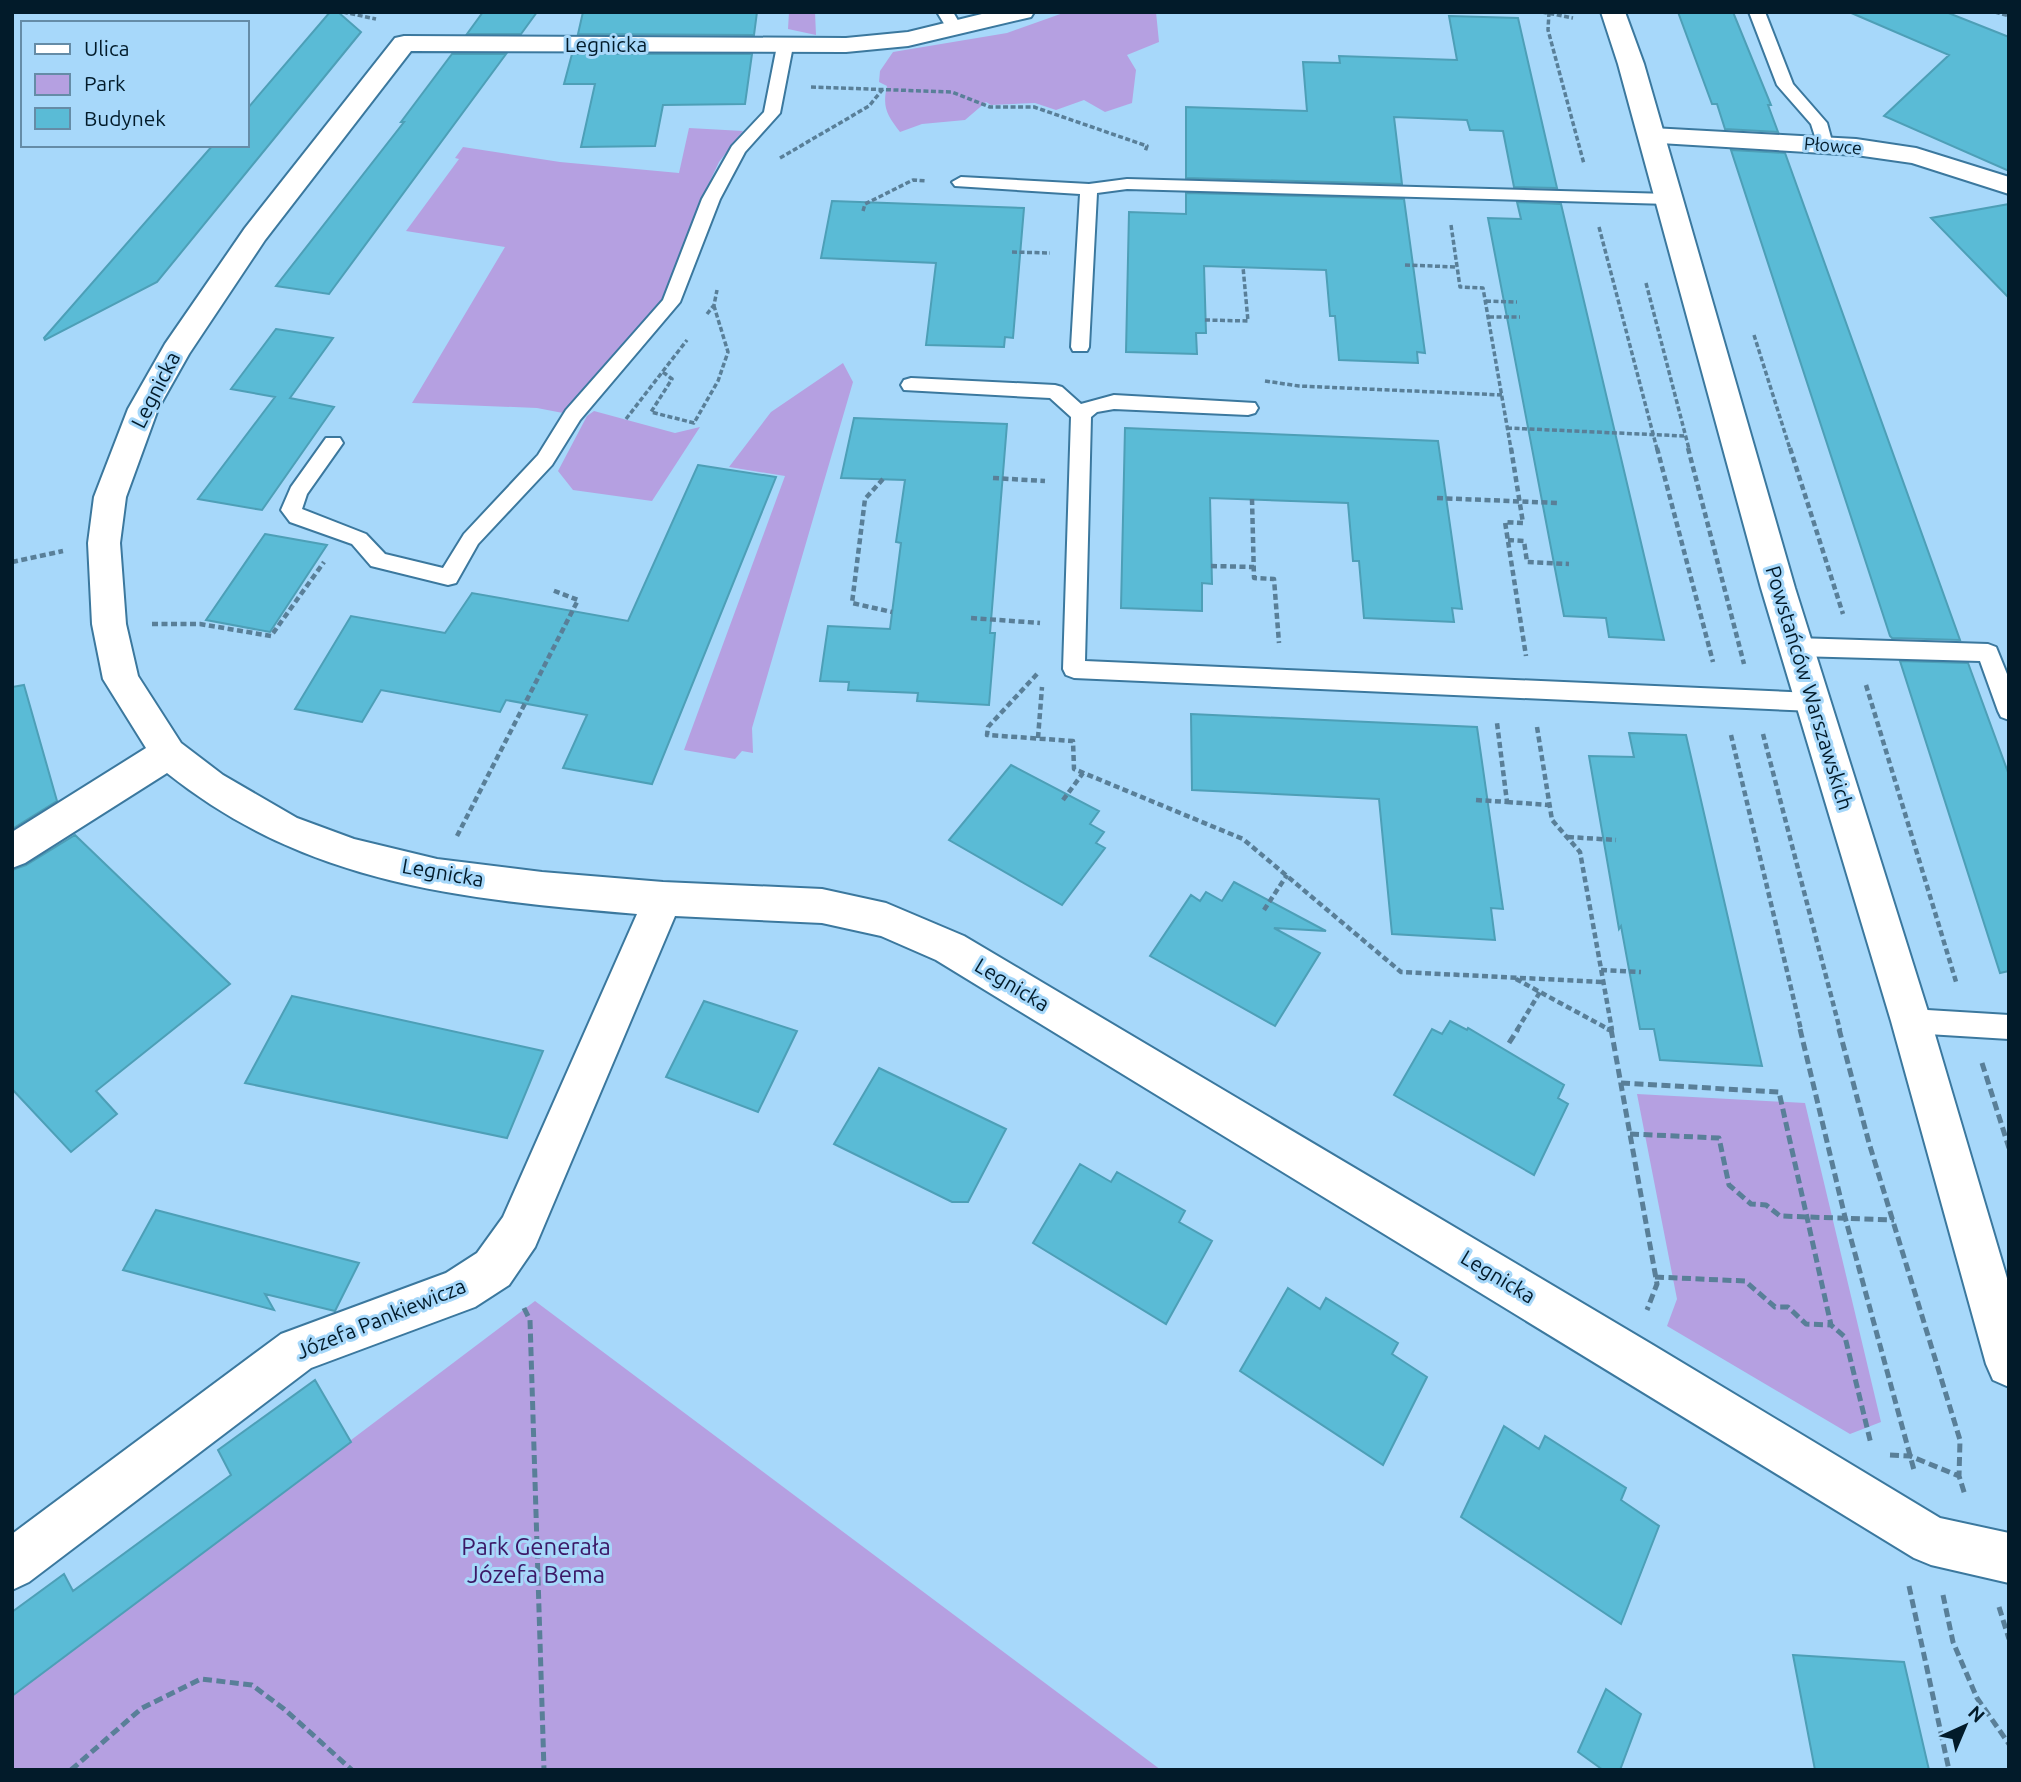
<svg xmlns="http://www.w3.org/2000/svg" width="2021" height="1782" viewBox="0 0 2021 1782" font-family="Ubuntu,sans-serif">
<style>
.green{fill:#b5a0e1}
.building{fill:#5abbd6;stroke:#4d9fb7;stroke-width:2}
.lines{fill:none;stroke-linecap:round;stroke-linejoin:round}
.service-casing{stroke:#3b789e;stroke-width:4}
.minor-casing{stroke:#3b789e;stroke-width:4}
.tertiary-casing{stroke:#3b789e;stroke-width:4}
.path-far2{stroke:#597f98;stroke-width:3.5;stroke-dasharray:5 2.5;stroke-linecap:butt}
.path-far1{stroke:#597f98;stroke-width:4.5;stroke-dasharray:6 3.5;stroke-linecap:butt}
.path{stroke:#597f98;stroke-width:5;stroke-dasharray:9 4.5;stroke-linecap:butt}
.service{fill:#fff;fill-rule:evenodd}
.minor{fill:#fff;fill-rule:evenodd}
.tertiary{fill:#fff;fill-rule:evenodd}
.labels{text-anchor:middle;stroke-width:6;stroke-linejoin:round;paint-order:stroke}
.far-street-label{font-size:18px;fill:#021b2a;stroke:#a7d8fa}
.street-label{font-size:21px;fill:#021b2a;stroke:#a7d8fa}
.near-park-label{font-size:24px;fill:#3b1866;stroke:#a7d8fa}
</style>
<rect width="100%" height="100%" fill="#a7d8fa"/>
<path class="green" d="M 789,12 L 815,12 L 816,35 L 788,29 Z
M 1066,12 L 1156,12 L 1159,42 L 1127,55 L 1136,70 L 1132,103 L 1105,112 L 1084,100 L 1056,110 L 1035,103 L 991,105 L 986,102 L 965,120 L 922,124 L 900,132 C 887,115 882,107 887,86 L 879,82 L 880,71 L 893,52 L 1007,33 Z
M 689,128 L 743,131 L 719,162 L 695,213 L 667,297 L 648,323 L 563,413 L 537,408 L 412,403 L 505,247 L 406,231 L 459,159 L 455,158 L 463,147 L 560,162 L 679,173 Z
M 843,363 L 853,382 L 752,728 L 753,753 L 742,751 L 735,759 L 684,750 L 785,476 L 729,467 L 771,412 Z
M 594,411 L 675,433 L 700,427 L 652,501 L 573,490 L 558,471 L 587,416 Z
M 1637,1094 L 1805,1103 L 1881,1422 L 1850,1434 L 1667,1326 L 1677,1299 Z
M 535,1301 L 1161,1770 L 12,1770 L 12,1696 Z"/>
<path class="building" d="M 330,12 L 338,12 L 361,32 L 157,282 L 45,340 L 44,338 L 213,145 L 247,145 L 247,109 Z
M 483,12 L 537,12 L 521,34 L 467,34 Z
M 583,12 L 757,12 L 754,35 L 578,34 Z
M 1678,12 L 1733,12 L 1771,105 L 1768,105 L 1778,132 L 1725,129 L 1717,104 L 1712,104 Z
M 1849,12 L 1946,12 L 2009,37 L 2009,171 L 1884,116 L 1949,55 Z
M 1449,16 L 1518,18 L 1557,188 L 1514,187 L 1503,131 L 1470,130 L 1467,120 L 1394,117 L 1402,184 L 1186,178 L 1186,107 L 1307,111 L 1303,62 L 1340,63 L 1339,56 L 1457,60 Z
M 452,54 L 506,54 L 329,294 L 276,286 L 404,122 L 401,122 Z
M 572,54 L 752,54 L 745,104 L 663,105 L 655,146 L 581,147 L 595,84 L 564,84 Z
M 1731,150 L 1785,153 L 1960,640 L 1892,638 L 1890,636 Z
M 1186,193 L 1404,199 L 1425,353 L 1417,352 L 1418,363 L 1339,360 L 1335,316 L 1330,316 L 1326,270 L 1204,266 L 1206,333 L 1196,333 L 1197,354 L 1126,352 L 1129,212 L 1186,214 Z
M 832,201 L 1024,208 L 1013,338 L 1005,337 L 1004,347 L 926,345 L 936,263 L 821,258 Z
M 1517,202 L 1561,204 L 1664,640 L 1609,637 L 1606,618 L 1564,616 L 1488,218 L 1521,219 Z
M 2009,204 L 2009,298 L 1931,218 Z
M 276,329 L 333,338 L 290,398 L 334,407 L 262,510 L 198,499 L 275,397 L 231,389 Z
M 854,418 L 1007,424 L 990,633 L 995,633 L 989,705 L 917,701 L 918,693 L 848,690 L 849,682 L 820,681 L 828,626 L 890,629 L 901,543 L 896,542 L 905,480 L 841,478 Z
M 1125,428 L 1438,441 L 1462,609 L 1452,608 L 1454,622 L 1364,618 L 1359,561 L 1353,561 L 1348,503 L 1210,498 L 1212,584 L 1202,583 L 1202,611 L 1121,608 Z
M 698,465 L 776,477 L 652,784 L 563,768 L 587,715 L 506,700 L 500,712 L 381,690 L 362,722 L 295,709 L 351,616 L 445,633 L 472,593 L 628,621 Z
M 265,534 L 327,545 L 270,632 L 206,620 Z
M 1900,661 L 1968,663 L 2009,775 L 2009,971 L 2000,973 Z
M 24,685 L 57,801 L 12,829 L 12,687 Z
M 1191,714 L 1477,727 L 1503,909 L 1491,908 L 1495,940 L 1392,934 L 1379,799 L 1192,790 Z
M 1629,733 L 1686,735 L 1762,1066 L 1660,1060 L 1654,1029 L 1640,1029 L 1621,926 L 1619,929 L 1589,756 L 1634,757 Z
M 1011,765 L 1099,811 L 1090,824 L 1104,832 L 1096,843 L 1105,848 L 1062,905 L 949,840 Z
M 75,835 L 230,984 L 96,1091 L 117,1114 L 71,1152 L 12,1089 L 12,870 L 26,865 Z
M 1234,882 L 1326,931 L 1274,928 L 1320,953 L 1275,1026 L 1150,956 L 1191,895 L 1200,901 L 1206,892 L 1222,901 Z
M 292,996 L 543,1051 L 507,1138 L 245,1083 Z
M 704,1001 L 797,1031 L 758,1112 L 666,1077 Z
M 1450,1021 L 1467,1030 L 1468,1028 L 1564,1085 L 1558,1098 L 1568,1104 L 1534,1175 L 1394,1095 L 1432,1029 L 1442,1034 Z
M 879,1068 L 1006,1129 L 968,1202 L 952,1202 L 834,1144 Z
M 1080,1164 L 1111,1182 L 1117,1172 L 1185,1211 L 1179,1222 L 1212,1241 L 1166,1324 L 1033,1243 Z
M 156,1210 L 359,1263 L 335,1311 L 265,1294 L 274,1310 L 123,1270 Z
M 1288,1288 L 1320,1309 L 1326,1298 L 1398,1343 L 1392,1354 L 1427,1377 L 1383,1465 L 1240,1371 Z
M 315,1380 L 351,1442 L 12,1696 L 12,1612 L 64,1574 L 73,1591 L 231,1475 L 218,1450 Z
M 1504,1426 L 1539,1449 L 1545,1436 L 1626,1488 L 1621,1500 L 1659,1526 L 1621,1624 L 1461,1517 Z
M 1793,1655 L 1904,1662 L 1929,1770 L 1815,1770 Z
M 1606,1689 L 1641,1714 L 1620,1770 L 1603,1770 L 1578,1752 Z"/>
<g class="lines">
<g class="service-casing">
<path id="service" d="M 937,12 L 953,12 L 963,29 L 961,32 L 949,32 Z
M 1749,12 L 1765,12 L 1793,84 L 1827,123 L 1833,145 L 1831,149 L 1819,149 L 1811,124 L 1777,85 Z
M 785,41 L 793,46 L 780,113 L 745,152 L 720,199 L 680,302 L 580,420 L 552,465 L 478,544 L 456,583 L 448,585 L 371,566 L 352,544 L 290,522 L 281,510 L 291,487 L 326,438 L 340,438 L 343,443 L 307,494 L 302,509 L 366,534 L 385,554 L 443,568 L 464,534 L 538,455 L 566,410 L 663,300 L 702,199 L 732,146 L 764,112 L 777,46 Z
M 961,177 L 1089,184 L 1127,179 L 1669,194 L 1678,199 L 1669,204 L 1127,189 L 1097,193 L 1089,347 L 1087,351 L 1073,351 L 1071,347 L 1080,194 L 955,186 L 952,182 Z
M 911,378 L 1055,385 L 1062,387 L 1081,404 L 1114,395 L 1255,403 L 1258,408 L 1255,413 L 1248,415 L 1114,409 L 1097,412 L 1091,417 L 1085,661 L 1813,693 L 1821,696 L 1824,702 L 1821,708 L 1813,711 L 1074,678 L 1066,675 L 1063,669 L 1071,417 L 1050,398 L 904,390 L 901,385 L 904,380 Z
M 1796,638 L 1988,644 L 1996,647 L 2009,679 L 2009,720 L 2001,717 L 1998,711 L 1980,661 L 1796,656 L 1788,653 L 1785,647 L 1788,641 Z
M 1911,1009 L 2009,1015 L 2009,1039 L 1911,1033 L 1902,1029 L 1898,1021 L 1902,1013 Z"/>
</g>
<g class="minor-casing">
<path id="minor" d="M 990,12 L 1034,12 L 1031,17 L 908,46 L 846,52 L 411,51 L 265,240 L 189,354 L 158,409 L 126,497 L 120,543 L 126,624 L 138,676 L 181,743 L 223,775 L 297,818 L 354,839 L 437,859 L 542,872 L 663,882 L 822,889 L 886,903 L 964,936 L 1653,1345 L 1940,1518 L 2009,1533 L 2009,1583 L 1931,1565 L 1914,1558 L 936,960 L 881,936 L 822,923 L 675,916 L 535,1247 L 509,1285 L 475,1307 L 311,1368 L 29,1582 L 12,1590 L 12,1534 L 281,1334 L 446,1273 L 477,1253 L 503,1217 L 637,914 C 463,899 309,886 167,773 L 25,863 L 12,868 L 12,832 L 146,748 L 103,679 L 92,624 L 88,543 L 94,497 L 128,409 L 165,344 L 245,228 L 395,38 L 404,36 L 846,38 L 908,32 Z
M 1652,128 L 1856,139 L 1916,148 L 2009,177 L 2009,194 L 1912,163 L 1856,155 L 1643,142 L 1639,136 L 1643,130 Z"/>
</g>
<g class="tertiary-casing">
<path id="tertiary" d="M 1601,12 L 1625,12 L 1644,64 L 1795,588 L 1931,1021 L 2009,1285 L 2009,1387 L 1993,1380 L 1986,1364 L 1891,1021 L 1761,588 L 1618,64 Z"/>
</g>
<path class="path-far2" d="M 343,12 L 376,19
M 1542,12 L 1573,18
M 1549,12 L 1548,30 L 1584,164
M 1995,12 L 2009,16
M 811,87 L 952,92 L 990,107 L 1034,107 L 1147,146 L 1145,152
M 780,158 L 869,106 L 883,89
M 863,211 L 865,204 L 913,180 L 927,181
M 1451,225 L 1460,287 L 1483,288 L 1511,449
M 1599,227 L 1657,449
M 1012,252 L 1050,253
M 1405,265 L 1457,267
M 1646,283 L 1689,449
M 1486,301 L 1517,302
M 707,314 L 714,305 L 717,290
M 1489,317 L 1520,317
M 1205,320 L 1248,321 L 1243,267
M 1754,335 L 1790,449
M 663,372 L 672,379 L 651,412 L 694,423 L 718,381 L 728,352 L 714,306
M 1265,381 L 1299,386 L 1502,395
M 626,419 L 687,340
M 1507,428 L 1684,436"/>
<path class="path-far1" d="M 1511,448 L 1523,523 L 1505,522 L 1526,656
M 1657,448 L 1713,662
M 1688,448 L 1744,664
M 1790,448 L 1843,614
M 993,478 L 1045,481
M 883,479 L 865,499 L 852,603 L 892,612
M 1437,498 L 1557,503
M 1252,499 L 1254,578 L 1274,579 L 1279,643
M 1508,540 L 1524,541 L 1527,562 L 1569,564
M 12,562 L 63,551
M 1211,566 L 1254,567
M 971,618 L 1040,623
M 152,624 L 200,624 L 271,636 L 324,562
M 1037,674 L 988,727 L 987,735 L 1073,741 L 1074,769 L 1243,839 L 1401,972 L 1603,982
M 1866,685 L 1957,985
M 1537,727 L 1552,820 L 1580,852 L 1612,1030
M 1763,734 L 1840,1030
M 1731,735 L 1801,1030
M 1038,738 L 1042,687
M 1063,800 L 1083,773
M 1476,800 L 1507,802 L 1497,723
M 1507,802 L 1549,805
M 457,836 L 578,600 L 552,590
M 1568,837 L 1616,840
M 1264,910 L 1287,875
M 1601,970 L 1641,972
M 1516,979 L 1610,1030
M 1517,1030 L 1540,992"/>
<path class="path" d="M 1607,1029 L 1610,1030
M 1611,1029 L 1657,1284 L 1647,1310
M 1800,1029 L 1845,1217 L 1914,1470
M 1839,1029 L 1869,1143 L 1960,1440 L 1959,1476 L 1965,1495
M 1509,1043 L 1518,1029
M 1982,1063 L 2009,1148
M 1621,1083 L 1779,1092 L 1831,1325 L 1845,1337 L 1871,1444
M 1630,1134 L 1719,1138 L 1729,1185 L 1751,1204 L 1766,1205 L 1780,1216 L 1894,1220
M 1655,1277 L 1745,1281 L 1775,1307 L 1788,1307 L 1806,1324 L 1831,1325
M 524,1308 L 530,1320 L 544,1770
M 1890,1455 L 1910,1456 L 1959,1476
M 1909,1586 L 1949,1770
M 1943,1595 L 1953,1642 L 1977,1698 L 2009,1744
M 1999,1607 L 2009,1639
M 71,1770 L 142,1708 L 201,1679 L 252,1685 L 284,1709 L 352,1770"/>
<use href="#service" class="service"/>
<use href="#minor" class="minor"/>
<use href="#tertiary" class="tertiary"/>
</g>
<g class="labels">
<g class="far-street-label">
<text transform="translate(1833 146) rotate(5)" y="6">Płowce</text>
</g>
<g class="street-label">
<text x="606" y="52">Legnicka</text>
<text transform="translate(156 390) rotate(-63)" y="7">Legnicka</text>
<text transform="translate(1809 688) rotate(73)" y="7">Powstańców Warszawskich</text>
<text transform="translate(443 873) rotate(10)" y="7">Legnicka</text>
<text transform="translate(1012 985) rotate(31)" y="7">Legnicka</text>
<text transform="translate(1498 1277) rotate(31)" y="7">Legnicka</text>
<text transform="translate(381 1319) rotate(-22)" y="7">Józefa Pankiewicza</text>
</g>
<g class="near-park-label">
<text x="536" y="1555">Park Generała<tspan x="536" dy="28">Józefa Bema</tspan></text>
</g>
</g>
<rect width="2021" height="1782" fill="none" stroke="#021b2a" stroke-width="28"/>
<rect x="21" y="21" width="228" height="126" fill="#a7d8fa" stroke="#658ca7" stroke-width="2"/>
<rect x="35" y="44" width="35" height="10" fill="#ffffff" stroke="#658ca7" stroke-width="2"/>
<text x="84" y="56" font-size="21" fill="#021b2a">Ulica</text>
<rect x="35" y="74" width="35" height="21" fill="#b5a0e1" stroke="#658ca7" stroke-width="2"/>
<text x="84" y="91" font-size="21" fill="#021b2a">Park</text>
<rect x="35" y="108" width="35" height="21" fill="#5abbd6" stroke="#658ca7" stroke-width="2"/>
<text x="84" y="126" font-size="21" fill="#021b2a">Budynek</text>
<g transform="translate(1965 1726) rotate(44)" stroke="#a7d8fa" stroke-width="5" paint-order="stroke">
<path d="M0-5L12 26L0 18L-12 26Z" fill="#021b2a"/>
<text y="-10" font-size="19" font-weight="bold" text-anchor="middle" fill="#021b2a">N</text>
</g>
</svg>
